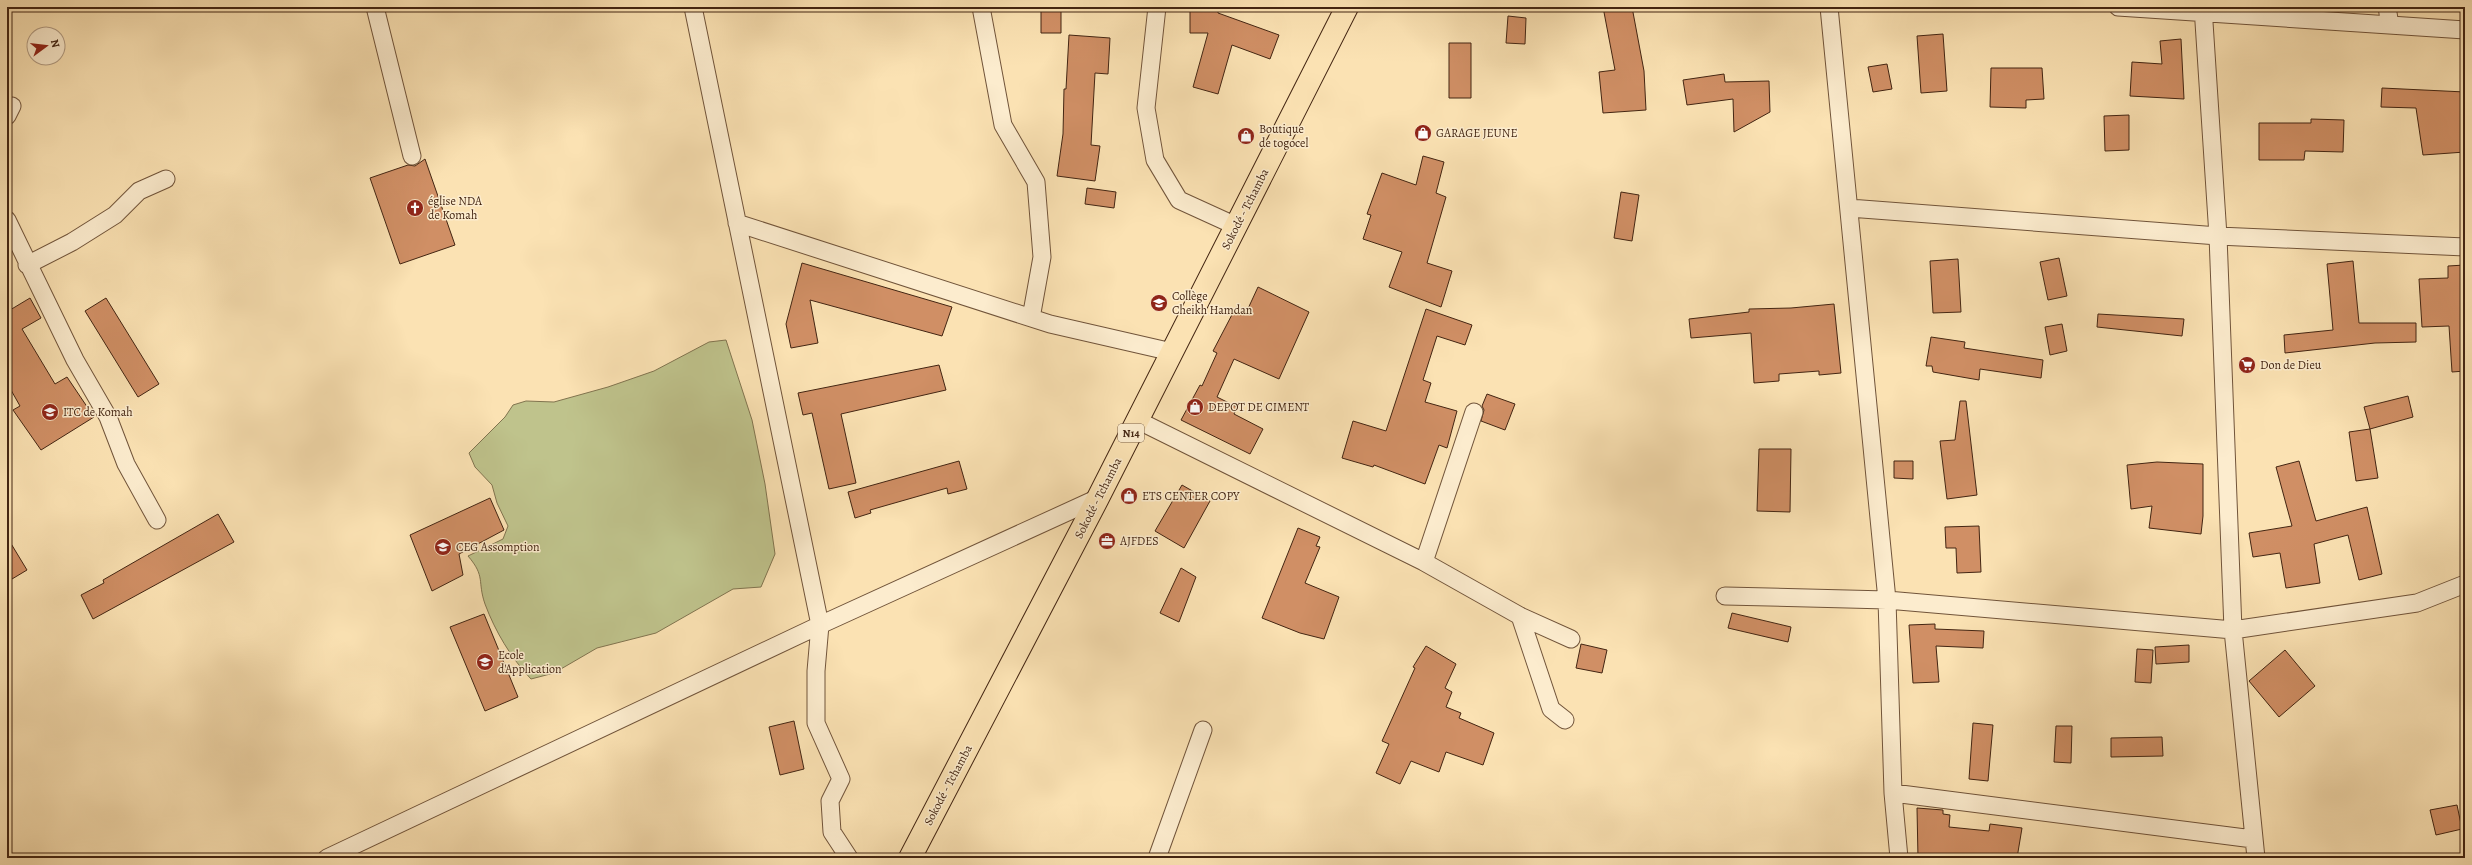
<svg xmlns="http://www.w3.org/2000/svg" width="2472" height="865" viewBox="0 0 2472 865" font-family="Alegreya,serif">
<style>
.green{fill:#bfc38c;stroke:#81744f}
.building{fill:#d08f65;stroke:#432512}
.lines{fill:none;stroke-linecap:round;stroke-linejoin:round}
.street-casing{stroke:#71543a;stroke-width:19}
.primary-casing{stroke:#432512;stroke-width:24}
.street{stroke:#fcecce;stroke-width:17}
.primary{stroke:#fbe2b3;stroke-width:22}
.labels{text-anchor:middle;stroke-width:3;stroke-linejoin:round;paint-order:stroke}
.shield{fill:#fcecce;stroke:#7a614a;stroke-width:1}
.shield-label{font-size:11px;font-weight:bold;fill:#432512}
.poi-label{font-size:12px;fill:#432512;stroke:#fcecce;text-anchor:start}
.street-label{font-size:12px;fill:#432512;stroke:#fcecce}
</style>
<rect width="100%" height="100%" fill="#fbe2b3"/>
<filter id="stains"><feTurbulence type="fractalNoise" baseFrequency=".005" numOctaves="4"/><feColorMatrix values="0 0 0 0 .2 0 0 0 0 .09 0 0 0 0 .02 0 0 0 .5 -.17"/></filter>
<radialGradient id="worn" r=".72"><stop offset=".6" stop-color="#630" stop-opacity="0"/><stop offset="1" stop-color="#630" stop-opacity=".3"/></radialGradient>
<path class="green" d="M 726,340 L 752,420 L 765,484 L 775,554 L 761,587 L 733,589 L 656,633 L 597,648 L 554,673 L 531,679 C 511,658 495,631 485,604 C 477,581 486,577 468,556 L 503,539 L 508,526 L 497,503 L 492,485 L 475,467 L 469,453 L 505,417 L 513,405 L 526,401 L 554,402 L 608,387 L 654,371 L 709,342 Z"/>
<path class="building" d="M 1041,7 L 1061,7 L 1061,33 L 1041,33 Z
M 1190,7 L 1218,7 L 1218,13 L 1279,35 L 1270,59 L 1232,45 L 1218,94 L 1193,87 L 1208,33 L 1190,33 Z
M 1603,7 L 1632,7 L 1644,71 L 1646,110 L 1603,113 L 1599,72 L 1615,70 Z
M 1508,16 L 1526,18 L 1525,44 L 1506,43 Z
M 1943,34 L 1947,91 L 1921,93 L 1917,36 Z
M 1069,35 L 1110,38 L 1108,74 L 1095,73 L 1091,145 L 1100,146 L 1095,181 L 1057,176 L 1063,134 L 1064,89 L 1066,89 Z
M 2181,39 L 2184,99 L 2130,96 L 2132,62 L 2162,64 L 2160,41 Z
M 1449,43 L 1471,43 L 1471,98 L 1449,98 Z
M 1887,64 L 1892,89 L 1873,92 L 1868,67 Z
M 1991,68 L 2042,68 L 2044,99 L 2026,100 L 2026,108 L 1990,107 Z
M 1724,74 L 1725,82 L 1769,81 L 1770,112 L 1734,132 L 1733,99 L 1687,105 L 1683,80 Z
M 2382,88 L 2465,92 L 2465,152 L 2423,155 L 2416,108 L 2381,107 Z
M 2129,115 L 2129,150 L 2105,151 L 2104,116 Z
M 2311,119 L 2344,120 L 2343,152 L 2305,151 L 2304,160 L 2259,160 L 2259,123 L 2311,123 Z
M 1423,156 L 1444,162 L 1436,193 L 1446,197 L 1427,263 L 1452,271 L 1441,307 L 1389,287 L 1402,252 L 1363,239 L 1371,215 L 1367,214 L 1382,173 L 1416,185 Z
M 425,159 L 455,245 L 400,264 L 370,178 L 408,165 L 415,166 Z
M 1087,188 L 1116,192 L 1114,208 L 1085,204 Z
M 1621,192 L 1639,195 L 1632,241 L 1614,238 Z
M 2059,258 L 2067,296 L 2048,300 L 2040,262 Z
M 1958,259 L 1961,312 L 1933,313 L 1930,261 Z
M 2353,261 L 2359,323 L 2416,323 L 2416,342 L 2375,343 L 2285,353 L 2284,335 L 2333,330 L 2327,264 Z
M 802,263 L 952,307 L 942,336 L 810,300 L 818,343 L 791,348 L 786,324 Z
M 2465,265 L 2465,371 L 2452,372 L 2449,326 L 2422,327 L 2419,279 L 2448,278 L 2448,266 Z
M 1258,287 L 1309,312 L 1279,379 L 1234,359 L 1217,397 L 1237,407 L 1234,414 L 1263,429 L 1250,454 L 1181,420 L 1200,385 L 1202,386 L 1217,353 L 1213,351 L 1236,307 L 1246,313 Z
M 30,298 L 41,318 L 22,329 L 55,384 L 67,377 L 94,417 L 41,450 L 13,410 L 20,406 L 7,383 L 7,304 L 10,310 Z
M 106,298 L 159,384 L 138,397 L 85,311 Z
M 1834,304 L 1841,373 L 1819,375 L 1819,371 L 1779,374 L 1779,381 L 1754,383 L 1751,333 L 1691,338 L 1689,319 L 1749,312 L 1749,309 L 1791,308 Z
M 1426,309 L 1472,325 L 1465,345 L 1437,336 L 1423,380 L 1431,383 L 1425,402 L 1457,411 L 1447,448 L 1439,445 L 1425,484 L 1374,465 L 1373,467 L 1342,458 L 1353,421 L 1386,431 Z
M 2098,314 L 2184,319 L 2182,336 L 2097,327 Z
M 2062,324 L 2067,351 L 2050,355 L 2045,327 Z
M 1931,337 L 1965,342 L 1964,348 L 2043,360 L 2041,378 L 1980,369 L 1979,380 L 1933,372 L 1932,366 L 1926,366 Z
M 939,365 L 946,390 L 841,414 L 856,483 L 829,489 L 812,413 L 803,415 L 798,393 Z
M 1487,394 L 1515,404 L 1505,430 L 1481,421 L 1484,410 L 1482,406 Z
M 2408,396 L 2413,417 L 2370,429 L 2364,407 Z
M 1960,401 L 1966,401 L 1977,495 L 1947,499 L 1940,441 L 1955,440 Z
M 2370,429 L 2378,478 L 2356,481 L 2349,432 Z
M 1759,449 L 1791,449 L 1790,512 L 1757,511 Z
M 959,461 L 967,489 L 948,494 L 947,488 L 870,510 L 871,513 L 855,518 L 848,492 Z
M 1894,461 L 1913,461 L 1913,479 L 1894,478 Z
M 2299,461 L 2316,521 L 2367,507 L 2382,574 L 2359,580 L 2348,535 L 2314,544 L 2320,583 L 2286,588 L 2280,553 L 2253,557 L 2249,533 L 2292,526 L 2276,467 Z
M 2157,462 L 2203,464 L 2203,516 L 2201,534 L 2149,528 L 2152,506 L 2131,509 L 2127,465 Z
M 1182,485 L 1210,501 L 1184,548 L 1155,531 Z
M 490,498 L 504,530 L 459,554 L 463,575 L 432,591 L 410,535 Z
M 218,514 L 234,542 L 93,619 L 81,595 L 104,583 L 103,580 Z
M 1979,526 L 1981,572 L 1957,573 L 1956,548 L 1946,548 L 1945,527 Z
M 1298,528 L 1320,537 L 1316,546 L 1320,547 L 1305,583 L 1339,597 L 1324,639 L 1300,633 L 1262,618 Z
M 7,537 L 27,570 L 7,582 Z
M 1181,568 L 1196,577 L 1179,622 L 1160,613 Z
M 1732,613 L 1791,627 L 1788,642 L 1728,628 Z
M 484,614 L 518,697 L 485,711 L 450,627 Z
M 1935,624 L 1935,629 L 1984,631 L 1983,648 L 1936,646 L 1939,682 L 1913,683 L 1909,625 Z
M 1581,644 L 1607,650 L 1602,673 L 1576,668 Z
M 2189,645 L 2189,662 L 2156,664 L 2155,647 Z
M 1426,646 L 1456,664 L 1445,688 L 1452,692 L 1446,707 L 1461,713 L 1459,718 L 1494,733 L 1483,765 L 1446,752 L 1439,772 L 1411,761 L 1400,784 L 1376,773 L 1389,744 L 1382,741 L 1415,668 L 1413,667 Z
M 2137,649 L 2153,650 L 2151,683 L 2135,682 Z
M 2285,650 L 2315,686 L 2279,717 L 2249,681 Z
M 794,721 L 804,769 L 780,775 L 769,727 Z
M 1973,723 L 1993,725 L 1988,781 L 1969,779 Z
M 2056,726 L 2072,726 L 2071,763 L 2054,762 Z
M 2162,737 L 2163,756 L 2111,757 L 2111,738 Z
M 2457,805 L 2462,829 L 2436,835 L 2430,810 Z
M 1917,808 L 1943,810 L 1943,814 L 1950,815 L 1949,827 L 1989,831 L 1990,824 L 2022,828 L 2017,858 L 1918,858 Z"/>
<g class="lines">
<g class="street-casing">
<path id="street" d="M 375,7 L 412,156
M 693,7 L 820,625 L 816,671 L 816,723 L 841,779 L 830,801 L 832,832 L 849,858
M 981,7 L 1003,125 L 1036,182 L 1042,257 L 1031,318
M 1157,7 L 1146,108 L 1155,160 L 1179,200 L 1236,226
M 1829,7 L 1887,600 L 1893,793 L 1899,858
M 2118,7 L 2465,30
M 2203,7 L 2218,236 L 2233,630 L 2256,858
M 2387,7 L 2390,25
M 7,116 L 12,106
M 1849,208 L 2218,236 L 2465,247
M 7,220 L 75,360 L 108,417 L 126,464 L 157,520
M 737,223 L 1050,324 L 1172,352
M 27,265 L 72,242 L 115,215 L 139,191 L 166,179
M 1137,420 L 1424,562 L 1474,412
M 1424,562 L 1520,616 L 1571,639
M 1725,596 L 1887,600 L 2233,630 L 2417,603 L 2465,584
M 1520,616 L 1551,709 L 1565,720
M 1893,793 L 2253,839
M 327,858 L 820,625 L 1098,498
M 1157,858 L 1203,730"/>
</g>
<g class="primary-casing">
<path id="primary" d="M 910,858 L 1098,498 L 1347,7"/>
</g>
<use href="#street" class="street"/>
<use href="#primary" class="primary"/>
</g>
<defs>
<g id="shop-disc" transform="scale(0.9)"><circle r="9.5" fill="#8f2418" stroke="#fcecce"/><path d="M-5-2.5h2.3a2.7 3.5 0 0 1 5.4 0H5L5.5 6h-11ZM-1.5-2.5h3a1.5 2.3 0 0 0-3 0Z" fill="#fff"/></g>
<g id="church-disc" transform="scale(0.9)"><circle r="9.5" fill="#8f2418" stroke="#fcecce"/><path d="M-1.2-6h2.4v3.5h3.3v2.4h-3.3V6h-2.4V-.1h-3.3v-2.4h3.3Z" fill="#fff"/></g>
<g id="school-disc" transform="scale(0.9)"><circle r="9.5" fill="#8f2418" stroke="#fcecce"/><path d="M0-5L7-2L0 1L-7-2ZM-4 1L0 2.5L4 1V4Q0 6-4 4Z" fill="#fff"/></g>
<g id="supermarket-disc" transform="scale(0.9)"><circle r="9.5" fill="#8f2418" stroke="#fcecce"/><path d="M-6-5.5h2.5l.6 2H6L4.5 2H-2.5L-4.4-4H-6ZM-1.5 3.2a1.3 1.3 0 1 0 .1 0ZM3 3.2a1.3 1.3 0 1 0 .1 0Z" fill="#fff"/></g>
<g id="office-disc" transform="scale(0.9)"><circle r="9.5" fill="#8f2418" stroke="#fcecce"/><path d="M-6-3h4V-5.5h4V-3h4V5H-6ZM-1-4.5V-3h2v-1.5ZM-6 0V1H6V0Z" fill="#fff"/></g>
<g id="university-disc" transform="scale(0.9)"><circle r="9.5" fill="#8f2418" stroke="#fcecce"/><path d="M0-5L7-2L0 1L-7-2ZM-4 1L0 2.5L4 1V4Q0 6-4 4Z" fill="#fff"/></g>
</defs>
<g fill-rule="evenodd">
<use href="#shop-disc" x="1423" y="133"/>
<use href="#shop-disc" x="1246" y="136"/>
<use href="#church-disc" x="415" y="208"/>
<use href="#school-disc" x="1159" y="303"/>
<use href="#supermarket-disc" x="2247" y="365"/>
<use href="#shop-disc" x="1195" y="407"/>
<use href="#school-disc" x="50" y="412"/>
<use href="#shop-disc" x="1129" y="496"/>
<use href="#office-disc" x="1107" y="541"/>
<use href="#school-disc" x="443" y="547"/>
<use href="#university-disc" x="485" y="662"/>
</g>
<g class="labels">
<rect class="shield" x="1118" y="424" width="26" height="18" rx="3"/>
<g class="shield-label">
<text x="1131" y="437">N14</text>
</g>
<g class="poi-label">
<text x="1259" y="133">Boutique<tspan x="1259" dy="14">de togocel</tspan></text>
<text x="1436" y="137">GARAGE JEUNE</text>
<text x="428" y="205">église NDA<tspan x="428" dy="14">de Komah</tspan></text>
<text x="1172" y="300">Collège<tspan x="1172" dy="14">Cheikh Hamdan</tspan></text>
<text x="2260" y="369">Don de Dieu</text>
<text x="1208" y="411">DEPOT DE CIMENT</text>
<text x="63" y="416">ITC de Komah</text>
<text x="1142" y="500">ETS CENTER COPY</text>
<text x="1120" y="545">AJFDES</text>
<text x="456" y="551">CEG Assomption</text>
<text x="498" y="659">Ecole<tspan x="498" dy="14">d'Application</tspan></text>
</g>
<g class="street-label">
<text transform="translate(1245 209) rotate(-63)" y="4">Sokodé - Tchamba</text>
<text transform="translate(1098 498) rotate(-63)" y="4">Sokodé - Tchamba</text>
<text transform="translate(948 785) rotate(-62)" y="4">Sokodé - Tchamba</text>
</g>
</g>
<rect width="2472" height="865" fill="none" stroke="#fbe2b3" stroke-width="24"/>
<rect x="8" y="8" width="2456" height="849" fill="none" stroke="#432512" stroke-width="2"/>
<rect x="12" y="12" width="2448" height="841" fill="none" stroke="#432512"/>
<g transform="translate(46 46) rotate(75)"><circle r="19" fill="#fcecce" stroke="#b29c83"/>
<path d="M0-3L7 15L0 10L-7 15Z" fill="#8f2418"/>
<text y="-6" font-size="11" font-weight="bold" text-anchor="middle" fill="#432512">N</text>
</g>
<rect width="100%" height="100%" filter="url(#stains)"/>
<rect width="100%" height="100%" fill="url(#worn)"/>
</svg>
